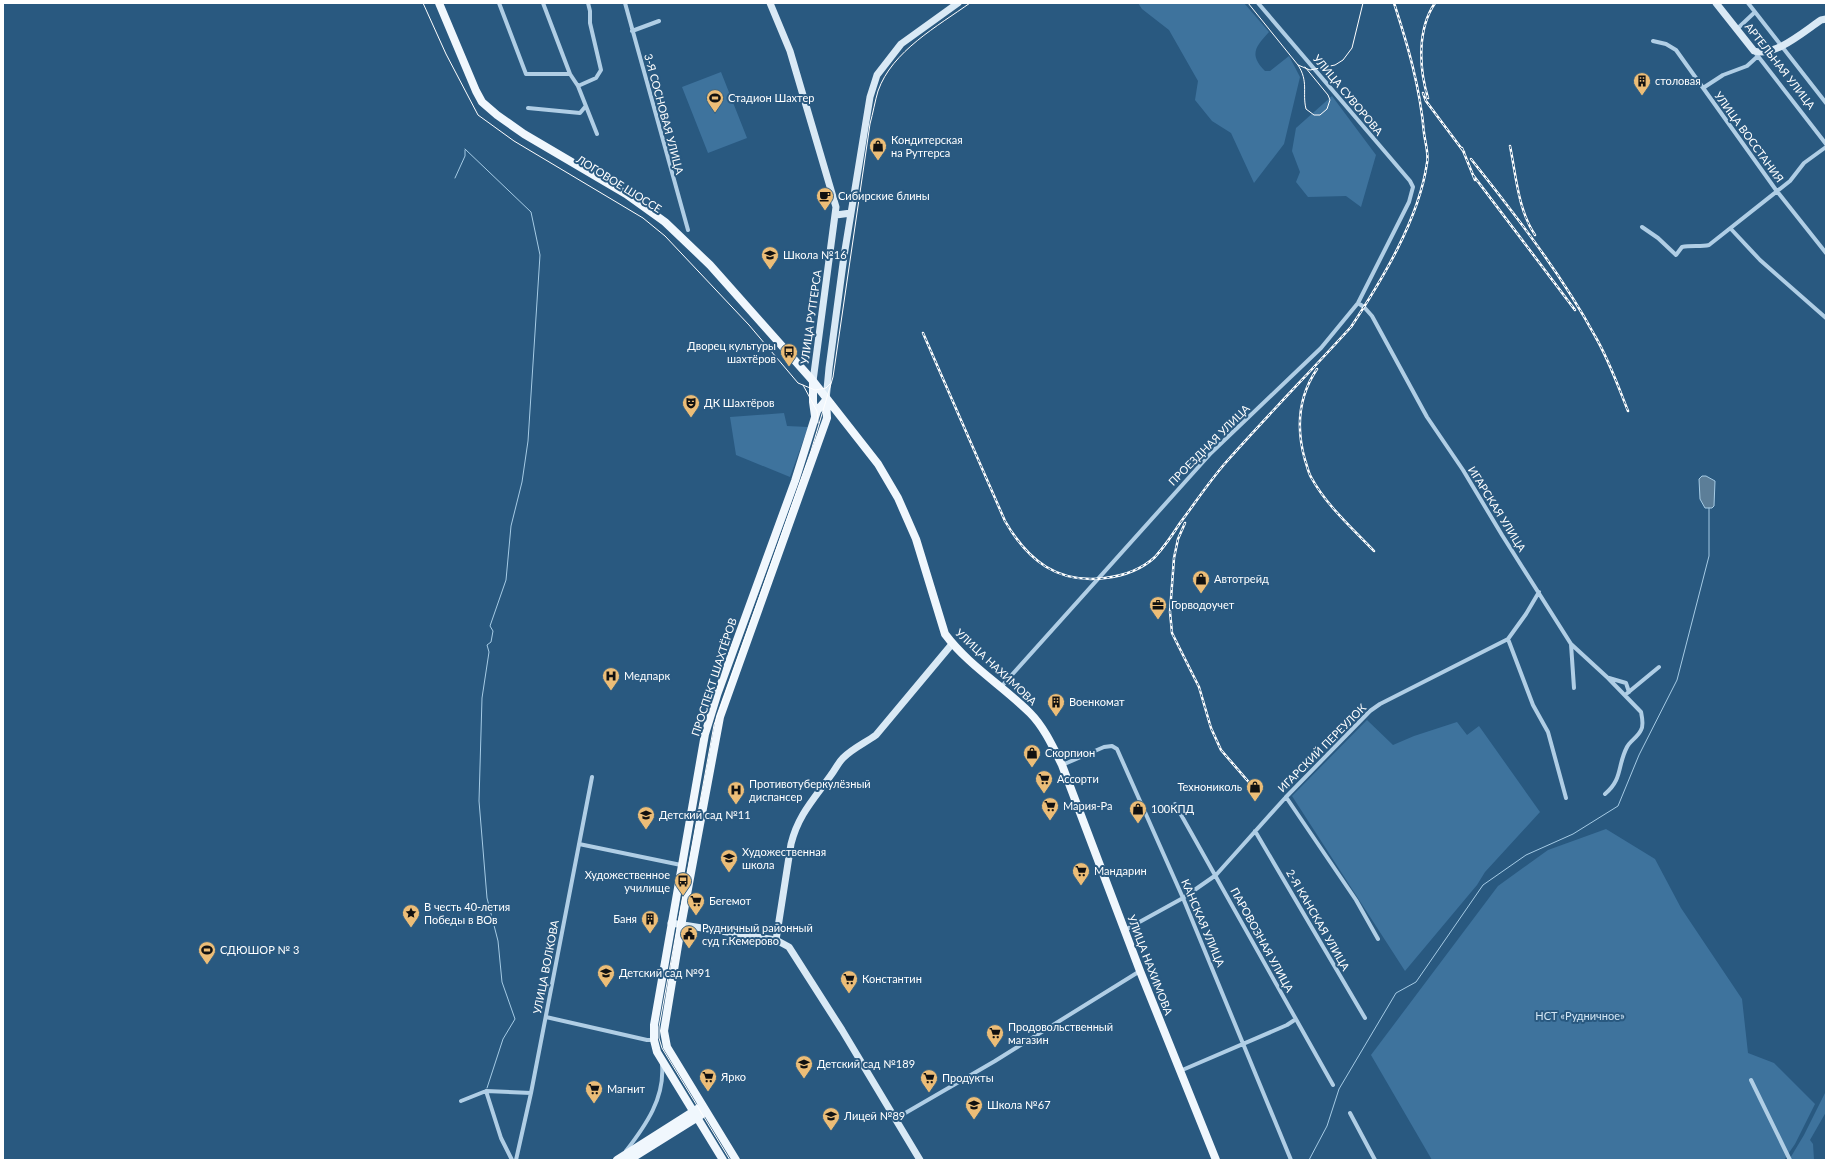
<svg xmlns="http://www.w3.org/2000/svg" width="1829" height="1163" viewBox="0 0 1829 1163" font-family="Lato,sans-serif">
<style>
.green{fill:#3e739d}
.water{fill:#5c7e98;stroke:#a5cbe5}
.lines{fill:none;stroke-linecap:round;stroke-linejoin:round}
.stream{stroke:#a5cbe5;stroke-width:1}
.street{stroke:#b0cee5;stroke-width:4}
.secondary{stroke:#d9e9f5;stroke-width:7}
.primary{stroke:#f0f7fd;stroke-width:8}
.tram{stroke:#fff;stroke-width:1}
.rail-casing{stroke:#fff;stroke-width:2.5}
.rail{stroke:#295980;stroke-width:1;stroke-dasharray:3;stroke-linecap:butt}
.labels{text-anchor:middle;stroke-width:4;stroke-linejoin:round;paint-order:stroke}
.street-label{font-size:11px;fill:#fff;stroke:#295980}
.poi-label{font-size:11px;fill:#fff;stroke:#295980;text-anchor:start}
.park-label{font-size:11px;fill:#d3e6f4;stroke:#295980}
</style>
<rect width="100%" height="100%" fill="#295980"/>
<path class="green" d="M 1138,3 L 1244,3 L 1269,32 C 1255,47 1249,55 1265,71 L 1270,71 L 1289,56 L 1300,77 L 1284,144 L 1254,183 L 1231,133 L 1212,121 L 1195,100 L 1198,81 L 1169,30 L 1142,9 Z
M 721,72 L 747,138 L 708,153 L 682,87 Z
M 1332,96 L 1376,155 L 1361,207 L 1346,196 L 1308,197 L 1296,182 L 1300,172 L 1292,151 L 1296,128 Z
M 784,413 L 787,426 L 808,427 L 790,477 L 736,455 L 730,417 Z
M 1367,720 L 1393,745 L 1414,736 L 1457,722 L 1467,735 L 1479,726 L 1540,812 L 1485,872 L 1477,885 L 1405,971 L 1292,796 Z
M 1606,829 L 1655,859 L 1681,908 L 1742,999 L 1748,1053 L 1774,1063 L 1815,1104 L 1795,1144 L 1784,1160 L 1432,1160 L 1371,1055 L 1498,886 L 1548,850 Z
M 1826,1091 L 1826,1112 L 1810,1140 L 1813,1144 L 1814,1160 L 1789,1160 L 1804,1135 Z"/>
<path class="water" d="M 1702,476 L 1706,476 L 1715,481 L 1714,506 L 1712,508 L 1705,508 L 1700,499 L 1699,479 Z"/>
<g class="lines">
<path class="stream" d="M 465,149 L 531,212 L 540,255 L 528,441 L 522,482 L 511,526 L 506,580 L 490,626 L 493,631 L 491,642 L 487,645 L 489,652 L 482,698 L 479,801 L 487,898 L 498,941 L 502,982 L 515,1019 L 503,1039 L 487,1088
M 455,178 L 465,156 L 465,150
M 1309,1160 L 1327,1126 L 1339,1089 L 1396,993 L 1416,982 L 1483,885 L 1526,855 L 1573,834 L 1618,806 L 1639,755 L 1677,680 L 1709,556 L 1709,508"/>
<path class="street" d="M 499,3 L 526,74 L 570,74 L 578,86 L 597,134
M 543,3 L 570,74
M 625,3 L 688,230
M 1748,3 L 1826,103
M 1737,29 L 1755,12
M 632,31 L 659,21
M 1653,41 L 1666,44 L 1676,50 L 1776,190 L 1826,253
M 1754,51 L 1826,144
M 578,86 L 596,78 L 601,70 L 590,23 L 590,11 L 588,3
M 1703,88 L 1723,75 L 1747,66 L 1758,56
M 528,108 L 580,113 L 585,107
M 1642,227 L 1658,238 L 1676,255 L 1682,247 C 1691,245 1701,247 1709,245 L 1790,181 L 1804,163 L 1826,147
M 1731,229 L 1760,260 L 1826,318
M 1358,303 L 1364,307 L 1372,316 L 1427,417 L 1463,470 L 1502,535 L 1571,644 L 1608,678 L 1641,712 C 1642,717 1644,725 1641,730 C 1638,737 1630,741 1627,747 C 1617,766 1623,779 1605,794
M 1508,639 L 1533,705 L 1548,732 L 1566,798
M 1571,644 L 1574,688
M 1609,678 L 1626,683 L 1629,692
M 1001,687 L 1211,453 L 1321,348 L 1358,303 L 1409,202 L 1413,187 L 1410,181 L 1258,3
M 1625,695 L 1659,667
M 1062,765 L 1104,747 L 1112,746 L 1117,749 L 1183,898 L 1291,1160
M 1286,797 L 1356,900 L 1378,939
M 1175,804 L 1333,1085
M 1255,831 L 1365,1018
M 579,844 L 681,865
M 1125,930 L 1183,898 L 1216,875 L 1286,797 L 1370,711 L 1380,704 L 1508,639 L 1526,614 L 1539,592
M 546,1017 L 647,1040 L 654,1040
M 1180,1071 L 1287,1025 L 1296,1019
M 1751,1080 L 1790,1160
M 486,1091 L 531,1093
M 461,1101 L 486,1091 L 501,1138 L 512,1160
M 1350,1113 L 1375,1160
M 895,1119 L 995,1061 L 1140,971
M 626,1151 C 646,1125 665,1098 662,1064
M 516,1160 L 531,1093 L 592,777"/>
<path class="secondary" d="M 770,3 L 790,51 L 836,207 L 813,381
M 1716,3 L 1754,51 C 1775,57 1803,32 1821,20 L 1826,19
M 836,215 L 851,213
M 826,400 L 829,368 L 844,256 L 870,97 L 877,75 L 901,44 L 958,3
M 671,923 L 776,940 L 789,947 L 842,1030 L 920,1160
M 776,940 L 791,844 C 798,815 814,799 831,775 C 835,770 838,763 843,758 C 853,748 865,743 876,735 L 952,644"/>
<path class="primary" d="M 439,3 L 476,91 L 482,102 L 497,115 L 524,134 L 626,194 L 665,222 L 710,265 L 813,381 L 878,464 L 898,498 L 916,539 L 945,634 C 968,665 1003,686 1030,713 C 1044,727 1053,747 1062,765 L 1140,971 L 1216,1160
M 813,381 L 813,402 L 815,416
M 617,1160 L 699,1108
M 629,1160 L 701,1115
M 723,1160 L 657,1052 L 654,1040 L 654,1025 L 705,734 L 717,695 L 795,481 L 817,411 L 826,400
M 736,1160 L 667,1047 L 664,1031 L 682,921 L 720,717 L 827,418 L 826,400"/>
<path class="tram" d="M 423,3 L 446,54 L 478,115 L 514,141 L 643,218 L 665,236 L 749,325 L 798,383 L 815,390 L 826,388 L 831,383
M 1248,3 L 1298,65 L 1310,70 L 1335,65 L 1343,60 L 1352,48 L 1363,3
M 1298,65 C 1309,82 1302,92 1306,109 L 1314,115 L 1320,115 L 1327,109 L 1330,100 L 1328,95 L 1305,67
M 803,385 L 817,411 L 818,423
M 730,1160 L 662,1048 L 659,1038 L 659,1027 L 714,725 L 811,451 L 833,377 L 870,124 C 873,113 875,101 878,91 C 892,51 938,26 970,3"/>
<g class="rail-casing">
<path id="rail" d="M 1423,93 L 1426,101 L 1464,152
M 1428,98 C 1419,69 1417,29 1435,3
M 1510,146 C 1516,175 1518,210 1535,235
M 1462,148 L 1475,180
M 1471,159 C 1514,213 1562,275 1595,336 C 1609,360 1618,386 1628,411
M 1473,175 L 1575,310
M 923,333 L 1005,521 C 1028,561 1058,584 1105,578 C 1123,576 1142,569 1155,557 C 1164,547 1173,534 1180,523 C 1196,502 1210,480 1228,460 C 1268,415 1310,372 1351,327 C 1382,280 1419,219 1427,163 C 1429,154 1425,142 1424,133 C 1420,87 1408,46 1394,3
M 1317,369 C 1298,397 1296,428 1305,460 C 1307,465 1308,472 1311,477 C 1326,505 1352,528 1374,551
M 1185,523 L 1178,539 L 1174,558 L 1170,612 L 1172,633 L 1199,687 L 1211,728 L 1221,750 L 1253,787"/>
</g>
<use href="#rail" class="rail"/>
</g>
<defs>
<g id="building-pin" transform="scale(0.9)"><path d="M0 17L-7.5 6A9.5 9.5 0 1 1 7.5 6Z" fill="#ecbd77" stroke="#295980"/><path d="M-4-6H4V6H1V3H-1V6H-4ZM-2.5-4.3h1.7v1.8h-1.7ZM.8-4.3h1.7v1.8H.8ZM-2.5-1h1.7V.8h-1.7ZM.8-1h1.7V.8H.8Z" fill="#111"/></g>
<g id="stadium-pin" transform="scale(0.9)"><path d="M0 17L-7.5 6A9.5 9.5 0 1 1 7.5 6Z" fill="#ecbd77" stroke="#295980"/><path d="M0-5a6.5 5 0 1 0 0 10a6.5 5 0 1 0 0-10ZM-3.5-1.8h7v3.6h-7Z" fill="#111"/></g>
<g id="shop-pin" transform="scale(0.9)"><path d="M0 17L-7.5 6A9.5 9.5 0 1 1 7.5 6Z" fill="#ecbd77" stroke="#295980"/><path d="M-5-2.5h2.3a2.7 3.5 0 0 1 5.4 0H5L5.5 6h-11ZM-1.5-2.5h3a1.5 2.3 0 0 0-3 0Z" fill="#111"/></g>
<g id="cafe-pin" transform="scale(0.9)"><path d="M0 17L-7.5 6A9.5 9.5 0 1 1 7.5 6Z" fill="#ecbd77" stroke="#295980"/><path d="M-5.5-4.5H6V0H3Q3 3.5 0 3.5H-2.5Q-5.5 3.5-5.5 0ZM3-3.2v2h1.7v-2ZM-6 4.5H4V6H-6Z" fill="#111"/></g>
<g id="school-pin" transform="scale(0.9)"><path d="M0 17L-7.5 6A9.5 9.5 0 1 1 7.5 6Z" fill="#ecbd77" stroke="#295980"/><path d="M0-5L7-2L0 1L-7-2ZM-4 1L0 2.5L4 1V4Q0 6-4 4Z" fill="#111"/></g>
<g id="bus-pin" transform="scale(0.9)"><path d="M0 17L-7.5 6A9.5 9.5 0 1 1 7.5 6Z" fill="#ecbd77" stroke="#295980"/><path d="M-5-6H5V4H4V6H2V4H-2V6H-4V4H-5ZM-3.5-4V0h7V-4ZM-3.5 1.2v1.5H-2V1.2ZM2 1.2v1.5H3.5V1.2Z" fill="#111"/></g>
<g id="theatre-pin" transform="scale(0.9)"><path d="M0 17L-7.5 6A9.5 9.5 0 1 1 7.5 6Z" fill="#ecbd77" stroke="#295980"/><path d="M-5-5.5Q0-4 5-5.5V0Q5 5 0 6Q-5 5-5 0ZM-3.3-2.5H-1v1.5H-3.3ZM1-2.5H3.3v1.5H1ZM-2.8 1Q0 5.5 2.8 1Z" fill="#111"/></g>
<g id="office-pin" transform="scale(0.9)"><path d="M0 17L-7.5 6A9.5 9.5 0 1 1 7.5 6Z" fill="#ecbd77" stroke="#295980"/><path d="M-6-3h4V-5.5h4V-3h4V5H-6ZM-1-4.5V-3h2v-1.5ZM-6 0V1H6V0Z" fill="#111"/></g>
<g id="hospital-pin" transform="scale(0.9)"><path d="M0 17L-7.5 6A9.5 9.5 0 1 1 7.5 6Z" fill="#ecbd77" stroke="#295980"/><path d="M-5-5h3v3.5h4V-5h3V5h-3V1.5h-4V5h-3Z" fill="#111"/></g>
<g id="supermarket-pin" transform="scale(0.9)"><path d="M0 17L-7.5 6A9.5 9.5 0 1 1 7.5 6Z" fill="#ecbd77" stroke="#295980"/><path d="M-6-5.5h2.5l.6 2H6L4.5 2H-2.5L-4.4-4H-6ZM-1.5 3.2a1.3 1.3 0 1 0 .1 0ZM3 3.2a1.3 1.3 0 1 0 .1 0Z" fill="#111"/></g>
<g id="sight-pin" transform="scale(0.9)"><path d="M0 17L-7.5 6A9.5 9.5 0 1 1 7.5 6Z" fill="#ecbd77" stroke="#295980"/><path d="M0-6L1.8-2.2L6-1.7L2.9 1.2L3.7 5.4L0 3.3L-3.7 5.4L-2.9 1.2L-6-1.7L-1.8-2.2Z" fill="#111"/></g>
<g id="civic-pin" transform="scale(0.9)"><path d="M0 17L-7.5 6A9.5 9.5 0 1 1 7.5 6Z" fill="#ecbd77" stroke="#295980"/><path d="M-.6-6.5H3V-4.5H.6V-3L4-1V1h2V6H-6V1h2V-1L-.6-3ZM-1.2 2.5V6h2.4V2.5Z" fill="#111"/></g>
</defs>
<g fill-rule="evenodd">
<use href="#building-pin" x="1642" y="81"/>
<use href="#stadium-pin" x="715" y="98"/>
<use href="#shop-pin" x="878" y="146"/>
<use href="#cafe-pin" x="825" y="196"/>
<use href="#school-pin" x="770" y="255"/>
<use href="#bus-pin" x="789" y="352"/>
<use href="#theatre-pin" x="691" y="403"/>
<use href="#shop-pin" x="1201" y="579"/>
<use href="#office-pin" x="1158" y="605"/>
<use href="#hospital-pin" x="611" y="676"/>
<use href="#building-pin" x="1056" y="702"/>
<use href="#shop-pin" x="1032" y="753"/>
<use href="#supermarket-pin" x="1044" y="779"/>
<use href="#shop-pin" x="1255" y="787"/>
<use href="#hospital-pin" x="736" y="790"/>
<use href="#supermarket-pin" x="1050" y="806"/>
<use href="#shop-pin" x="1138" y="809"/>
<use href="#school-pin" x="646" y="815"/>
<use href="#school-pin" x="729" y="858"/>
<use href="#supermarket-pin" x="1081" y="871"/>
<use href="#bus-pin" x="683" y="881"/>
<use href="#supermarket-pin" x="696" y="901"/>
<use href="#sight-pin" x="411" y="913"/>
<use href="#building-pin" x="650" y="919"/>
<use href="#civic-pin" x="689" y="934"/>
<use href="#stadium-pin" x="207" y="950"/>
<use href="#school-pin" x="606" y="973"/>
<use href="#supermarket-pin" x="849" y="979"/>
<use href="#supermarket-pin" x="995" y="1033"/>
<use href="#school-pin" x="804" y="1064"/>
<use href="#supermarket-pin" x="708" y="1077"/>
<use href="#supermarket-pin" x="929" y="1078"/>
<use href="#supermarket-pin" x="594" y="1089"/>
<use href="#school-pin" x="974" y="1105"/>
<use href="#school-pin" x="831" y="1116"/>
</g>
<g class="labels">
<g class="street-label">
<text transform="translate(1780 66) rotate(52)" y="4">АРТЕЛЬНАЯ УЛИЦА</text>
<text transform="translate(1348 95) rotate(50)" y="4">УЛИЦА СУВОРОВА</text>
<text transform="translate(664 114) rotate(75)" y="4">3-Я СОСНОВАЯ УЛИЦА</text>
<text transform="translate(1749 137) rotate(54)" y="4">УЛИЦА ВОССТАНИЯ</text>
<text transform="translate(619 184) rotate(32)" y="4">ЛОГОВОЕ ШОССЕ</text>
<text transform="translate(811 317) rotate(-82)" y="4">УЛИЦА РУТГЕРСА</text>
<text transform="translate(1209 445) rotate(-45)" y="4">ПРОЕЗДНАЯ УЛИЦА</text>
<text transform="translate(1497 509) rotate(58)" y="4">ИГАРСКАЯ УЛИЦА</text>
<text transform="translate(996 667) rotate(43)" y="4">УЛИЦА НАХИМОВА</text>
<text transform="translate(714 677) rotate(-72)" y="4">ПРОСПЕКТ ШАХТЁРОВ</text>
<text transform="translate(1322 748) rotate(-45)" y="4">ИГАРСКИЙ ПЕРЕУЛОК</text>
<text transform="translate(1318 920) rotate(60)" y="4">2-Я КАНСКАЯ УЛИЦА</text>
<text transform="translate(1203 923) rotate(67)" y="4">КАНСКАЯ УЛИЦА</text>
<text transform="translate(1262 940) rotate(61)" y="4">ПАРОВОЗНАЯ УЛИЦА</text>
<text transform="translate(1150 965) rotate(69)" y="4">УЛИЦА НАХИМОВА</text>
<text transform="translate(546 967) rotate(-79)" y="4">УЛИЦА ВОЛКОВА</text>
</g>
<g class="poi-label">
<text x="1655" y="85">столовая</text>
<text x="728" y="102">Стадион Шахтер</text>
<text x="891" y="144">Кондитерская<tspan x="891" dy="13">на Рутгерса</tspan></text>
<text x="838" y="200">Сибирские блины</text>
<text x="783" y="259">Школа №16</text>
<text x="776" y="350" text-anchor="end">Дворец культуры<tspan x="776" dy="13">шахтёров</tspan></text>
<text x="704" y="407">ДК Шахтёров</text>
<text x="1214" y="583">Автотрейд</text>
<text x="1171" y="609">Горводоучет</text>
<text x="624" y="680">Медпарк</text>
<text x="1069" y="706">Военкомат</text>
<text x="1045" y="757">Скорпион</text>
<text x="1057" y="783">Ассорти</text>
<text x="749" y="788">Противотуберкулёзный<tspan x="749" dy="13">диспансер</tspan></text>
<text x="1242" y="791" text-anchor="end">Технониколь</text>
<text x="1063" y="810">Мария-Ра</text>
<text x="1151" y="813">100КПД</text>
<text x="659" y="819">Детский сад №11</text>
<text x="742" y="856">Художественная<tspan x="742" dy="13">школа</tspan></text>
<text x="1094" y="875">Мандарин</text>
<text x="670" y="879" text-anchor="end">Художественное<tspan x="670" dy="13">училище</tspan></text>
<text x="709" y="905">Бегемот</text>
<text x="424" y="911">В честь 40-летия<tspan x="424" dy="13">Победы в ВОв</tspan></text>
<text x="637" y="923" text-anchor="end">Баня</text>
<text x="702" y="932">Рудничный районный<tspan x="702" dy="13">суд г.Кемерово</tspan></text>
<text x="220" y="954">СДЮШОР № 3</text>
<text x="619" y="977">Детский сад №91</text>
<text x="862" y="983">Константин</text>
<text x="1008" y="1031">Продовольственный<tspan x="1008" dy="13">магазин</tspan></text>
<text x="817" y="1068">Детский сад №189</text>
<text x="721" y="1081">Ярко</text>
<text x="942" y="1082">Продукты</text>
<text x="607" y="1093">Магнит</text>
<text x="987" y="1109">Школа №67</text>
<text x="844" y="1120">Лицей №89</text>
</g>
<g class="park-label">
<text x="1580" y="1020">НСТ «Рудничное»</text>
</g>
</g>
<rect width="1829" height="1163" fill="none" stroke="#ffffff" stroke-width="8"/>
</svg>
